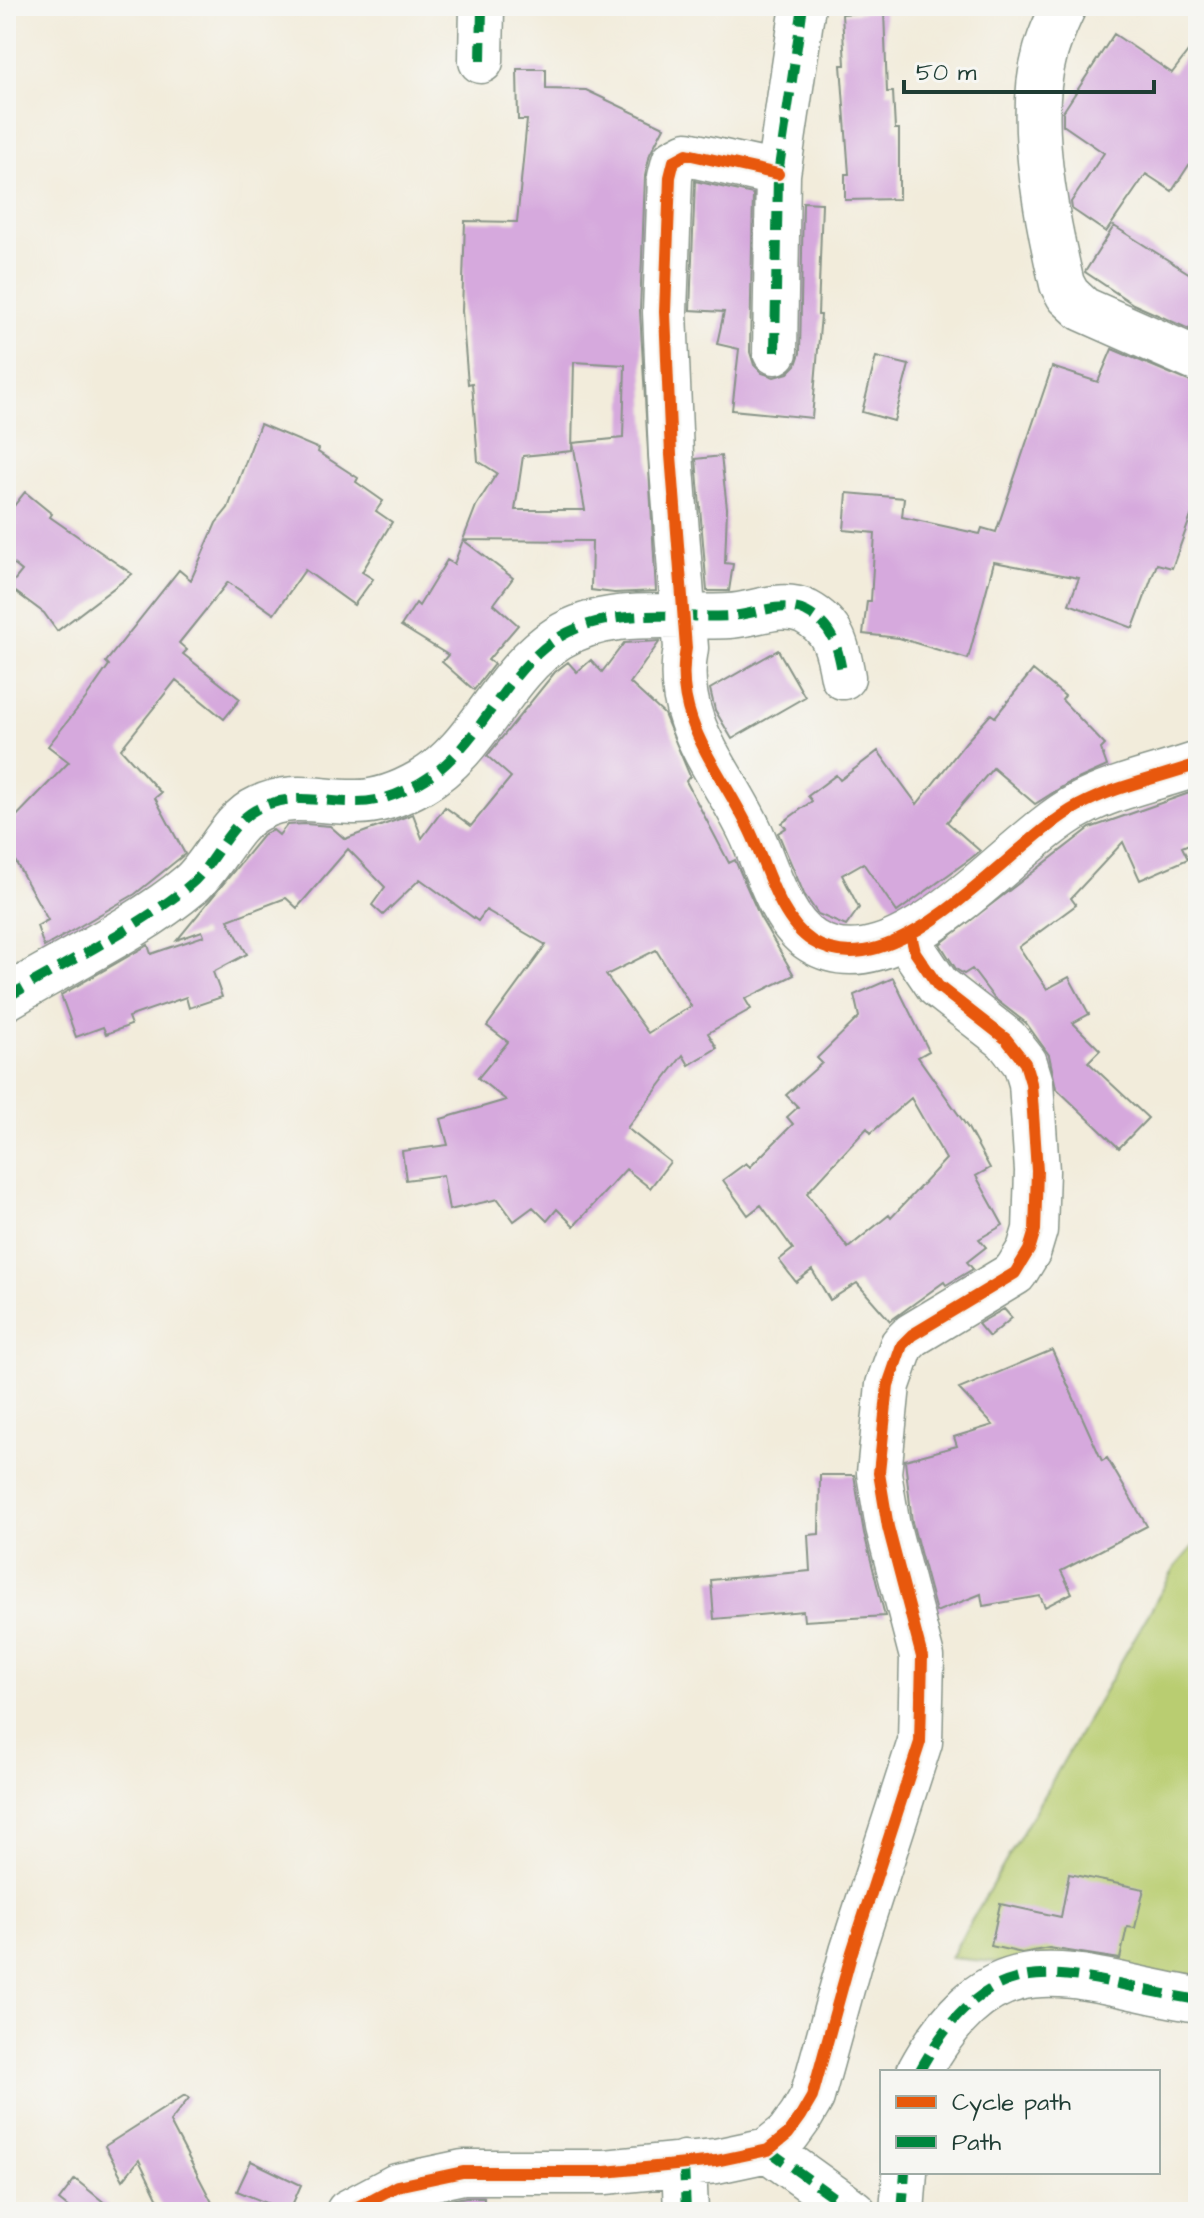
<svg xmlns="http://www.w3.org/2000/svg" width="1204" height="2218" viewBox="0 0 1204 2218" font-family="'Architects Daughter',sans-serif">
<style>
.green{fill:#b9cd71;stroke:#6c8552;stroke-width:2}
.building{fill:#d6a9dd;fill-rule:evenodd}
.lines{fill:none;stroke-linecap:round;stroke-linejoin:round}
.minor-casing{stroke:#889488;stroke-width:47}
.minor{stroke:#fff;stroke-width:44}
.quiet{stroke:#00873e;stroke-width:10;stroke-dasharray:20 10;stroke-linecap:butt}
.cycleway-casing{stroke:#f6f6f2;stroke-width:17}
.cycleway{stroke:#e8590c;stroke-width:12}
</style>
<rect width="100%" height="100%" fill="#f6f6f2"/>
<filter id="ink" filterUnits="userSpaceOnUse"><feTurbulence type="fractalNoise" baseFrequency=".0125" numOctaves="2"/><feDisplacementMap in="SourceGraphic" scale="16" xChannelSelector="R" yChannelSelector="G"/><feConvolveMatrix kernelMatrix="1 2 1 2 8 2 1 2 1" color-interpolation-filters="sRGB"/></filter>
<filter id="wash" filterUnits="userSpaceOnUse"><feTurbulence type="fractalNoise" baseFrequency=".006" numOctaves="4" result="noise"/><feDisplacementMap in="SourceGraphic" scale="32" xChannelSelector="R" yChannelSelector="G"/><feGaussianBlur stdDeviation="1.8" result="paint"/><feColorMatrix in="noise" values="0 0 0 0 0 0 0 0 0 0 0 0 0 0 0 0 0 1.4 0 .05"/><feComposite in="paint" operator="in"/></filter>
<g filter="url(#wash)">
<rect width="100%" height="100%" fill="#f2ecdb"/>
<path class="green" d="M 1198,1541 L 1198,1980 L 950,1958 L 1176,1566 Z"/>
<g id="blocks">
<path class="building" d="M 884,11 L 887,92 L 893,92 L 895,129 L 899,129 L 899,199 L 845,200 L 845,174 L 849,174 L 841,65 L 845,65 L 842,14 Z
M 1114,34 L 1172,73 L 1198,39 L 1198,151 L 1172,191 L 1146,174 L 1106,232 L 1072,209 L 1071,202 L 1104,153 L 1063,125 L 1063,112 Z
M 517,69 L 546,69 L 546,89 L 586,90 L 664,127 L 650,154 L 645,176 L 640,311 L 656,591 L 614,593 L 591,590 L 592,541 L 463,540 L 476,506 L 497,473 L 478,461 L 472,383 L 468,384 L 462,311 L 465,221 L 517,222 L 527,120 L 518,120 ZM 574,362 L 625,365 L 623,438 L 573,443 L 585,510 L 515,510 L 523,456 L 572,451 Z
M 695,181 L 753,194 L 750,352 L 754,365 L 762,373 L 774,377 L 788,373 L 796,365 L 800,353 L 803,202 L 822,203 L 818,315 L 821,315 L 812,418 L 732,410 L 739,349 L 717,344 L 724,312 L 690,310 Z
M 1114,226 L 1198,279 L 1198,333 L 1133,304 L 1085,272 Z
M 1112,349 L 1198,385 L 1198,497 L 1172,568 L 1157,564 L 1133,628 L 1069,604 L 1079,578 L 994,562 L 968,659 L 899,638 L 863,634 L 867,601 L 871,601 L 875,533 L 844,530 L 847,493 L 904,498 L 902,517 L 980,534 L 982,528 L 996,532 L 1052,367 L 1098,382 Z
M 876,357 L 909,365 L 894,421 L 862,412 Z
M 260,424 L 319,449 L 318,452 L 358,478 L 356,482 L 383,501 L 376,511 L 392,522 L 362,572 L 373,579 L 354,605 L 305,570 L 274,614 L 228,582 L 179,643 L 187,650 L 183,654 L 240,699 L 224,719 L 176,680 L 121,749 L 161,793 L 155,798 L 185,854 L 135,894 L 44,947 L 37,926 L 48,920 L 14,859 L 6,827 L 69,762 L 48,746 L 86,698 L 109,665 L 106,662 L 179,570 L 191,580 L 216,523 L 228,508 Z
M 721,456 L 727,508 L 725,563 L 733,564 L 729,591 L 707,591 L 696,459 Z
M 25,492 L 52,514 L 50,517 L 132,574 L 57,631 L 44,613 L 9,587 L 22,571 L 6,558 L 6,516 Z
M 463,540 L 513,578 L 494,604 L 518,625 L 488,660 L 494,664 L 474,690 L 442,662 L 448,655 L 401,626 L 416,603 L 419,606 L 447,560 L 454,564 Z
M 660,641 L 630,683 L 664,714 L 690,776 L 686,781 L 729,863 L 735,860 L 760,917 L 794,975 L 745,999 L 751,1009 L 708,1033 L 717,1048 L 689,1065 L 683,1055 L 627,1128 L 670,1162 L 650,1188 L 626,1169 L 574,1226 L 557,1209 L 547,1221 L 533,1207 L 514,1221 L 498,1199 L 449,1210 L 443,1175 L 406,1180 L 402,1151 L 448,1145 L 441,1119 L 506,1100 L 478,1078 L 508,1042 L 487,1026 L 546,945 L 486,910 L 478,921 L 420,879 L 383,915 L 372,905 L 385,887 L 348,849 L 297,908 L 286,898 L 228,920 L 247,954 L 213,972 L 222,997 L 189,1008 L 186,997 L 128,1017 L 131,1025 L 106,1034 L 103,1027 L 76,1037 L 61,995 L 148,945 L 151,954 L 204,936 L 202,931 L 177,940 L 264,834 L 273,830 L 279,835 L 287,825 L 305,824 L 330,826 L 345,839 L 413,814 L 422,838 L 445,807 L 471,826 L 511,777 L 487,756 L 555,672 L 568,662 L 577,672 L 591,660 L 602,672 L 624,643 ZM 656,950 L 691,1006 L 648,1033 L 606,975 Z
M 778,650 L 805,697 L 732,739 L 715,710 L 710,689 Z
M 1033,670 L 1065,696 L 1062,700 L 1105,745 L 1101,749 L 1107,766 L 1067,784 L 1035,804 L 993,768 L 947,822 L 980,851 L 970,859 L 897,912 L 863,863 L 842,875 L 859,908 L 846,926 L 818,914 L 804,894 L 778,833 L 786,828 L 782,823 L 812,801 L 808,796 L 836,775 L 840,780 L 878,751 L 917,804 L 966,742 L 991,714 L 995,717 Z
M 1198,790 L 1198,840 L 1182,847 L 1188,859 L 1140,880 L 1123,842 L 1071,898 L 1076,905 L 1019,947 L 1047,989 L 1069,977 L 1089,1014 L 1073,1023 L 1100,1050 L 1088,1062 L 1148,1118 L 1119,1148 L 1056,1088 L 1049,1055 L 1026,1023 L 994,998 L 972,969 L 964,974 L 956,969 L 940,944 L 1090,828 Z
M 893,978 L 929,1051 L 918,1057 L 968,1128 L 990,1168 L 976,1176 L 1003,1225 L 979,1239 L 986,1247 L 967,1262 L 973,1269 L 946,1285 L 944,1282 L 890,1321 L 857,1283 L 830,1300 L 812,1270 L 796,1282 L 779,1260 L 793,1249 L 761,1205 L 748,1215 L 723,1180 L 746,1163 L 750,1167 L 793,1124 L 787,1117 L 798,1107 L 786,1095 L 822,1063 L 817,1058 L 859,1017 L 854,995 ZM 911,1098 L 946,1159 L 891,1218 L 889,1215 L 848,1248 L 807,1193 L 867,1128 L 871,1133 Z
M 1004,1309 L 1012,1318 L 989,1337 L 978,1324 Z
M 1052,1350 L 1102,1461 L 1107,1458 L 1147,1526 L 1061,1571 L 1072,1593 L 1045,1607 L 1040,1596 L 983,1606 L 981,1594 L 936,1612 L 912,1522 L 905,1460 L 957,1446 L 954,1437 L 993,1425 L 959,1389 Z
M 820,1475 L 854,1475 L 864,1533 L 885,1616 L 804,1621 L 803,1611 L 714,1619 L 711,1580 L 810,1571 L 808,1535 L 819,1534 Z
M 1069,1874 L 1144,1889 L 1135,1928 L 1127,1927 L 1120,1959 L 1049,1948 L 1022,1953 L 991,1946 L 1000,1904 L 1061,1917 Z
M 185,2095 L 189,2098 L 170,2122 L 217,2212 L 164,2212 L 139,2160 L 123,2180 L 105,2146 Z
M 251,2161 L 301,2185 L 289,2212 L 237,2191 Z
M 75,2179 L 116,2212 L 74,2212 L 59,2200 Z
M 466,2197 L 484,2197 L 483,2212 L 444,2212 L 445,2201 Z"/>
</g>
</g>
<g filter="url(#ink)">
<use href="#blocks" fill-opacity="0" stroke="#889488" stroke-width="2"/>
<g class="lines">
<g class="minor-casing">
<path id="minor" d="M 1064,6 C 1056,23 1048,40 1044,58 C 1027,121 1047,221 1062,284 L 1068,295 L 1083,309 L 1198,360
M 481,61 L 482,6
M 778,174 L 687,154 L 674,161 L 670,177 L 665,312 L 671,455 L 686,648 C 672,721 720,768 750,831 C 766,864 779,920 812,941 C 896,994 1010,842 1078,806 C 1115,786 1158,778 1198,764
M 775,352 L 778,174 L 803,6
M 6,998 C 65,962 139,928 191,884 C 215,863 230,821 259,808 C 292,792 319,802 353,802 C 378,803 400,794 421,782 C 480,748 501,674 558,638 C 609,606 673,619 729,616 C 754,615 781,600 806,612 C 834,627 838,648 843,677
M 919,2072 C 997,1929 1071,1980 1198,2000
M 768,2150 L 854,2212
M 684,2163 L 686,2212
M 348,2212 L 397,2186 L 463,2172 L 605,2172 L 716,2161 L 768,2150 L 788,2134 L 801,2116 L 812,2097 L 852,1952 L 920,1742 L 922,1657 L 888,1527 L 879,1473 L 888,1385 L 902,1345 L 912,1335 L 1015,1273 L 1029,1250 L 1035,1230 L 1037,1171 L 1031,1083 L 1025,1063 L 1006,1039 L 938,986 L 915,952 L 911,935
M 902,2212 L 905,2172"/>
</g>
<use href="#minor" class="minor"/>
<path class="quiet" d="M 481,61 L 482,6
M 775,352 L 778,174 L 803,6
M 6,998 C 65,962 139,928 191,884 C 215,863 230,821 259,808 C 292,792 319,802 353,802 C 378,803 400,794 421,782 C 480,748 501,674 558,638 C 609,606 673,619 729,616 C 754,615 781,600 806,612 C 834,627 838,648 843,677
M 919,2072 C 997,1929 1071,1980 1198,2000
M 768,2150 L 854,2212
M 684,2163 L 686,2212
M 902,2212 L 905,2172"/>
<g class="cycleway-casing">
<path id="cycleway" d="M 778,174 L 687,154 L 674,161 L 670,177 L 665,312 L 671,455 L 686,648 C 672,721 720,768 750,831 C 766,864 779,920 812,941 C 896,994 1010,842 1078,806 C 1115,786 1158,778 1198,764
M 348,2212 L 397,2186 L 463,2172 L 605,2172 L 716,2161 L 768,2150 L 788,2134 L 801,2116 L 812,2097 L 852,1952 L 920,1742 L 922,1657 L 888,1527 L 879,1473 L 888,1385 L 902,1345 L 912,1335 L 1015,1273 L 1029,1250 L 1035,1230 L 1037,1171 L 1031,1083 L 1025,1063 L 1006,1039 L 938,986 L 915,952 L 911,935"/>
</g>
<use href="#cycleway" class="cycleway"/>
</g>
</g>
<rect width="1204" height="2218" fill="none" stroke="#f6f6f2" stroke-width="32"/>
<rect x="880" y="2070" width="280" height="104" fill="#f6f6f2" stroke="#a0aca6" stroke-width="2"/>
<rect x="896" y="2096" width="40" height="12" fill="#e8590c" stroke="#a0aca6" stroke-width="2"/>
<text x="952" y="2110" font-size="24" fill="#1f3d34">Cycle path</text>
<rect x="896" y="2136" width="40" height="12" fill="#00873e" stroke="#a0aca6" stroke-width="2"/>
<text x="952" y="2150" font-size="24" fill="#1f3d34">Path</text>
<path d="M904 80v12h250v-12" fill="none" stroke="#1f3d34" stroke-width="4"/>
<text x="916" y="80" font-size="24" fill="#1f3d34" stroke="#f6f6f2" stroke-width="6" paint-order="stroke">50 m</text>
</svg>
